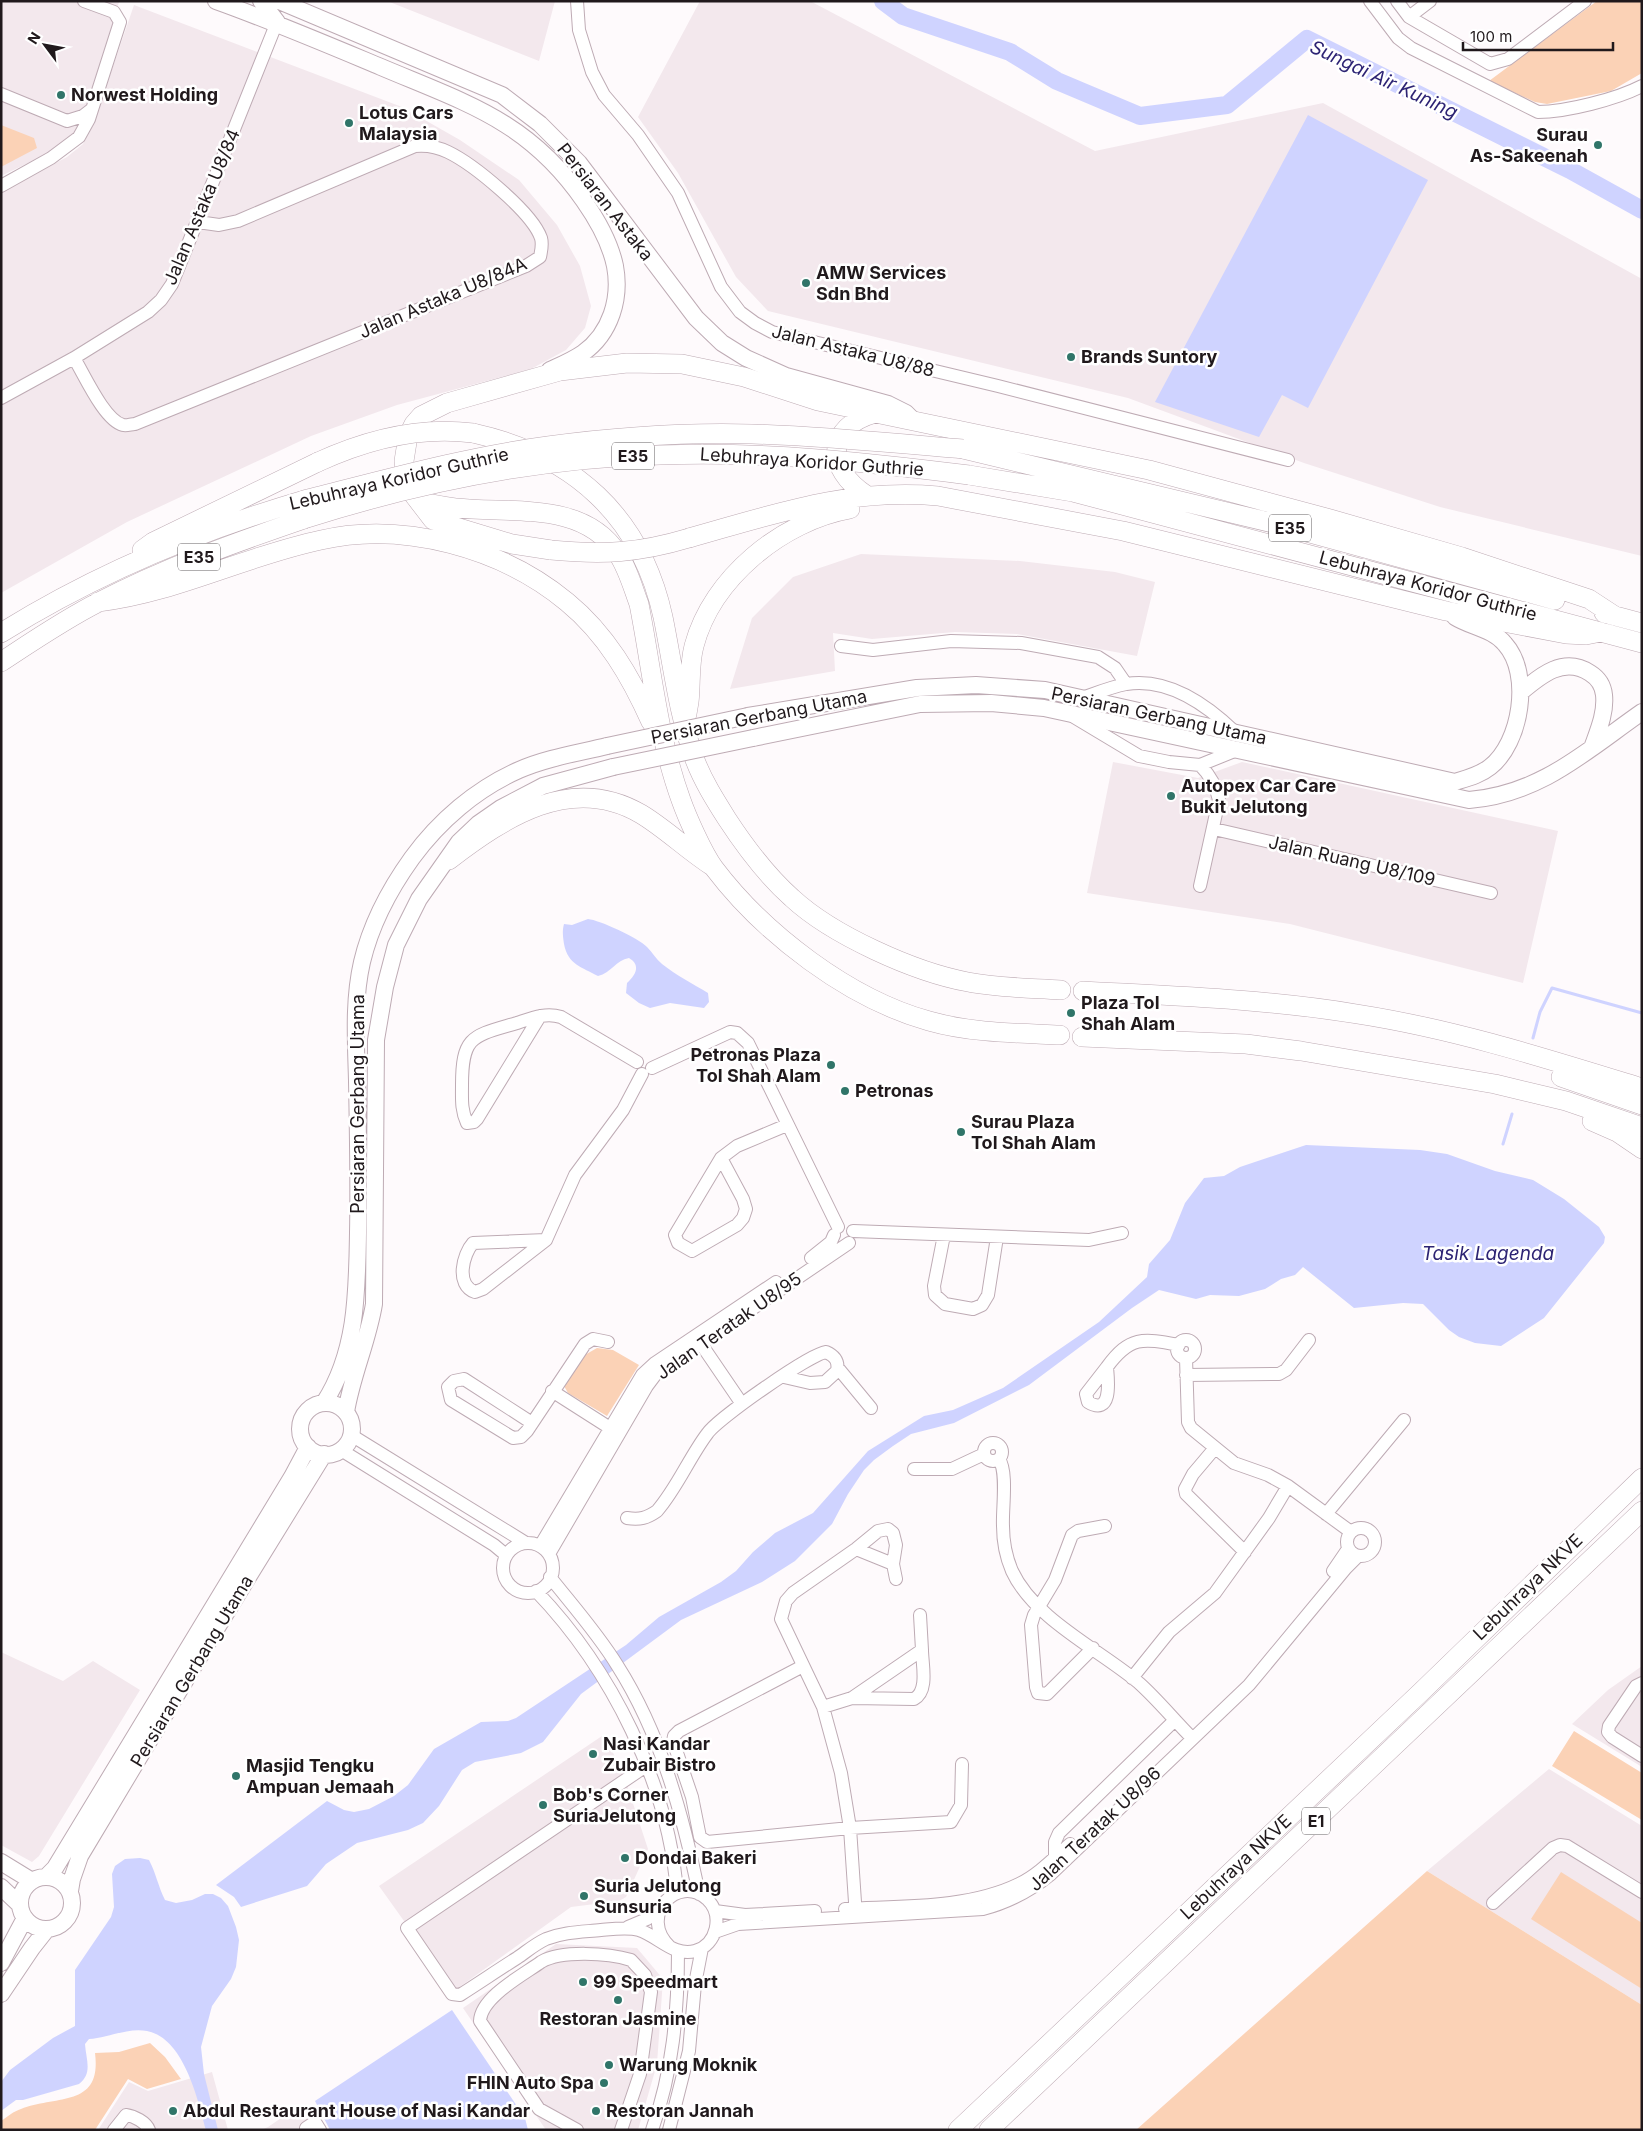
<svg xmlns="http://www.w3.org/2000/svg" width="1643" height="2131" viewBox="0 0 1643 2131" font-family="Inter,sans-serif">
<style>
.built{fill:#f3e8ed}
.green{fill:#fbd2b6}
.water{fill:#cfd3ff}
.lines{fill:none;stroke-linecap:round;stroke-linejoin:round}
.stream{stroke:#cfd3ff;stroke-width:3}
.river{stroke:#cfd3ff;stroke-width:18}
.minor-casing{stroke:#beabb4;stroke-width:14}
.major-casing{stroke:#beabb4;stroke-width:18}
.highway-casing{stroke:#beabb4;stroke-width:20}
.minor{stroke:#fff;stroke-width:12}
.major{stroke:#fff;stroke-width:16}
.highway{stroke:#fff;stroke-width:19}
.major-bridge-casing{stroke:#beabb4;stroke-width:18;stroke-linecap:butt}
.highway-bridge-casing{stroke:#beabb4;stroke-width:20;stroke-linecap:butt}
.major-bridge{stroke:#fff;stroke-width:16}
.highway-bridge{stroke:#fff;stroke-width:19}
.poi-dot{fill:#307569;stroke:#fff;stroke-width:2}
.labels{text-anchor:middle;stroke-width:5;stroke-linejoin:round;paint-order:stroke}
.shield{fill:#fff;stroke:#635e60;stroke-width:1}
.shield-label{font-size:16px;font-weight:bold;fill:#20191c}
.poi-label{font-size:18px;font-weight:bold;fill:#20191c;stroke:#fff;text-anchor:start}
.street-label{font-size:18px;fill:#20191c;stroke:#fff}
.water-label{font-size:19px;font-style:italic;fill:#2d2474;stroke:#fff}
</style>
<rect width="100%" height="100%" fill="#fefafc"/>
<path class="built" d="M 1,1 L 119,2 L 82,128 L 57,149 L 1,176 Z
M 387,1 L 555,1 L 539,61 Z
M 700,1 L 810,1 L 1095,151 L 1323,103 L 1642,279 L 1642,556 L 1440,507 L 1304,463 L 1128,398 L 768,311 L 736,277 L 678,173 L 638,117 Z
M 134,5 L 402,107 L 460,140 L 519,180 L 557,225 L 580,266 L 591,306 L 585,328 L 566,350 L 531,369 L 397,405 L 311,436 L 127,522 L 1,593 L 1,408 L 3,406 L 1,402 L 1,192 L 67,157 L 83,144 L 93,125 Z
M 861,554 L 1020,561 L 1115,572 L 1155,582 L 1137,656 L 1017,634 L 955,632 L 872,639 L 833,633 L 835,671 L 730,689 L 752,618 L 793,577 Z
M 1113,762 L 1198,778 L 1242,762 L 1558,831 L 1523,983 L 1290,924 L 1087,893 Z
M 1,1652 L 63,1681 L 93,1661 L 140,1690 L 39,1856 L 32,1862 L 1,1845 Z
M 1642,1666 L 1642,1767 L 1572,1724 L 1608,1690 Z
M 602,1736 L 607,1740 L 624,1776 L 648,1849 L 626,1897 L 619,1901 L 571,1907 L 454,1991 L 379,1886 Z
M 1549,1769 L 1642,1826 L 1642,2005 L 1427,1871 Z
M 556,1944 L 637,1948 L 663,1979 L 657,2064 L 638,2130 L 546,2130 L 463,2008 Z
M 212,2072 L 228,2130 L 98,2130 L 129,2082 L 148,2091 Z
M 299,2106 L 313,2130 L 261,2130 L 268,2127 Z"/>
<path class="green" d="M 1597,1 L 1642,1 L 1642,73 L 1611,91 L 1547,104 L 1535,102 L 1489,81 Z
M 1,125 L 34,138 L 37,148 L 1,167 Z
M 597,1348 L 613,1350 L 639,1365 L 607,1416 L 568,1393 L 564,1386 L 583,1356 Z
M 1574,1731 L 1642,1773 L 1642,1820 L 1552,1766 Z
M 1427,1871 L 1642,2005 L 1642,2130 L 1136,2130 Z
M 1561,1872 L 1642,1923 L 1642,1989 L 1531,1919 Z
M 150,2043 L 165,2057 L 181,2079 L 147,2089 L 128,2079 L 95,2130 L 1,2130 L 1,2121 C 7,2117 14,2111 21,2109 C 57,2095 102,2108 95,2053 L 119,2052 Z"/>
<path class="water" d="M 1308,115 L 1428,180 L 1308,408 L 1282,395 L 1259,437 L 1155,402 Z
M 588,919 C 599,920 639,938 647,947 C 652,952 656,959 662,964 C 676,975 693,984 708,993 L 709,1002 L 704,1008 L 670,1003 L 650,1008 L 639,1003 L 626,993 L 627,983 C 636,975 641,965 629,958 C 616,960 611,973 598,976 C 582,967 568,965 564,944 C 563,937 562,931 564,924 L 572,925 Z
M 1306,1145 L 1420,1150 L 1447,1154 L 1495,1171 L 1533,1180 L 1564,1199 L 1599,1227 L 1605,1237 L 1604,1243 L 1544,1318 L 1501,1346 L 1475,1343 L 1459,1337 L 1449,1330 L 1423,1304 L 1403,1303 L 1354,1308 L 1303,1267 L 1295,1275 L 1281,1279 L 1265,1289 L 1239,1296 L 1210,1295 L 1196,1299 L 1159,1290 L 1132,1308 L 1029,1385 L 954,1423 L 911,1434 L 893,1446 L 874,1460 L 864,1470 L 848,1494 L 832,1524 L 795,1561 L 762,1582 L 681,1620 L 581,1694 L 543,1742 L 521,1753 L 475,1762 L 462,1770 L 439,1806 L 423,1823 L 408,1830 L 357,1843 L 326,1864 L 307,1886 L 241,1907 L 234,1897 L 216,1885 L 327,1801 L 344,1810 L 354,1812 L 369,1809 L 394,1796 L 408,1785 L 434,1749 L 481,1722 L 508,1721 L 516,1718 L 626,1645 L 659,1617 L 721,1582 L 736,1571 L 753,1552 L 775,1533 L 813,1513 L 868,1451 L 924,1416 L 953,1410 L 1003,1388 L 1099,1322 L 1147,1277 L 1149,1264 L 1170,1240 L 1185,1203 L 1204,1178 L 1224,1176 L 1240,1167 Z
M 140,1858 L 149,1860 C 156,1873 158,1886 165,1900 L 176,1903 L 192,1900 L 205,1894 L 213,1894 L 221,1898 L 228,1906 L 236,1927 L 239,1940 L 236,1967 L 231,1979 L 212,2006 L 201,2047 L 204,2074 L 218,2130 L 206,2130 C 198,2100 184,2038 147,2031 C 129,2027 107,2038 89,2039 L 85,2044 C 86,2060 93,2073 79,2084 L 23,2100 L 16,2100 L 1,2111 L 1,2082 L 10,2070 L 53,2038 L 75,2026 L 75,1970 L 111,1917 L 114,1907 L 112,1874 L 115,1866 L 125,1859 Z
M 452,2010 L 525,2118 L 528,2130 L 330,2130 L 315,2101 Z"/>
<g class="lines">
<path class="stream" d="M 1533,1038 L 1540,1012 L 1552,988 L 1642,1013
M 1503,1144 L 1512,1114"/>
<path class="river" d="M 883,1 L 903,16 L 1010,52 L 1057,81 L 1140,116 L 1227,105 L 1307,39 L 1570,170 L 1642,210"/>
<g class="minor-casing">
<path id="minor" d="M 577,1 L 579,30 L 592,72 L 604,95 L 638,135 L 678,193 L 721,287 L 740,312 L 755,323 L 772,332 L 998,386 L 1288,460
M 1370,1 L 1398,38 L 1411,48 L 1538,112 C 1566,112 1617,99 1642,86
M 1397,1 L 1409,17 L 1490,64 L 1508,59 L 1585,1
M 1409,17 L 1430,1
M 1,94 L 67,121 L 83,116 L 92,109
M 1,186 L 51,158 L 79,137 L 89,119 L 120,22 L 114,12 L 84,1
M 74,358 C 84,374 104,420 123,425 C 127,426 131,424 135,424 L 526,266 L 540,257 C 541,251 543,245 541,238 C 532,212 473,164 448,152 C 438,147 426,145 415,146 L 238,221 L 219,225 L 198,222
M 1,398 L 74,358 L 148,312 L 161,300 L 172,284 L 277,22
M 841,646 L 873,650 L 951,641 L 1021,643 L 1098,657 L 1115,668 L 1126,684
M 1082,698 C 1096,693 1111,687 1126,684 C 1168,677 1207,705 1235,732
M 1074,717 L 1139,756 L 1169,762 L 1200,765 L 1237,750
M 1200,765 C 1210,775 1216,785 1219,800 L 1200,886
M 1214,829 L 1491,893
M 540,1016 L 477,1119 L 474,1122 L 467,1123 C 461,1110 462,1099 462,1085 C 462,1035 473,1036 517,1023 C 532,1018 546,1012 561,1017 L 637,1062
M 652,1068 L 730,1032 L 737,1033 L 748,1043 L 838,1227
M 721,1158 L 743,1199 L 746,1209 L 743,1218 L 737,1225 L 692,1251 L 678,1243 L 675,1235 L 721,1158 L 737,1146 L 787,1125
M 853,1231 L 1089,1240 L 1122,1233
M 944,1235 L 934,1286 L 935,1295 L 945,1304 L 973,1309 L 982,1305 L 988,1295 L 997,1237
M 546,1240 L 473,1243 C 463,1254 455,1285 475,1292 L 483,1289 L 546,1240 L 575,1175 L 623,1110 L 642,1074
M 811,1258 L 831,1242 L 834,1235
M 697,1338 L 742,1404
M1177 1349a9 9 0 1 1 18 0a9 9 0 1 1-18 0Z
M 1186,1358 L 1188,1422 L 1191,1428 L 1234,1463 L 1268,1475 L 1288,1486 L 1351,1532
M 1107,1367 C 1108,1379 1113,1417 1088,1402 L 1086,1394 Z
M 1107,1367 C 1130,1336 1142,1338 1179,1345
M 838,1368 L 871,1408
M 1186,1375 L 1279,1374 L 1286,1370 L 1309,1340
M 552,1391 L 610,1428
M 532,1423 L 464,1379 L 454,1381 L 448,1387 L 451,1400 L 513,1438 L 521,1437 L 527,1431 L 585,1344 L 593,1339 L 608,1342
M 351,1435 L 526,1543
M984 1452a9 9 0 1 1 18 0a9 9 0 1 1-18 0Z
M 1215,1448 L 1193,1474 L 1185,1489 L 1186,1494 L 1245,1552
M 341,1450 L 494,1545 L 506,1555
M 999,1459 C 1008,1472 1002,1510 1003,1526 C 1003,1541 1006,1557 1012,1571 C 1034,1619 1100,1650 1139,1683 C 1158,1700 1174,1720 1192,1738
M 914,1469 L 952,1469 L 984,1454
M 1326,1514 L 1404,1420
M 627,1518 C 640,1520 647,1518 657,1511 C 677,1488 689,1458 707,1434 C 717,1419 810,1354 826,1352 C 835,1356 839,1361 837,1371 L 825,1382 L 810,1383 L 784,1377
M1347 1542a14 14 0 1 1 28 0a14 14 0 1 1-28 0Z
M503 1568a25 25 0 1 1 50 0a25 25 0 1 1-50 0Z
M 540,1546 L 642,1375 L 655,1363 L 776,1282
M 549,1554 L 647,1386 L 656,1374 L 849,1243
M 893,1564 L 896,1579
M 1333,1571 L 1348,1549
M 550,1577 C 573,1606 598,1634 617,1665 C 661,1734 683,1815 699,1894
M 536,1591 C 611,1669 669,1784 677,1893
M 920,1615 L 922,1650
M 1093,1648 L 1047,1694 L 1038,1693 L 1036,1687 L 1031,1625 L 1034,1615 L 1055,1580 L 1072,1535 L 1078,1531 L 1105,1526
M 803,1666 L 679,1731 L 674,1736 L 673,1741 L 692,1797 L 700,1837 L 707,1842 L 850,1828 L 951,1822 L 961,1805 L 962,1764
M 1132,1678 L 1169,1632 L 1215,1593 L 1269,1518 L 1288,1486
M 1642,1683 L 1636,1686 L 1609,1726 L 1608,1732 L 1612,1737 L 1642,1756
M 823,1707 L 852,1698 L 922,1650 C 922,1664 929,1691 914,1699 L 852,1698
M 646,1766 L 407,1928 L 452,1994 L 460,1995 C 479,1983 498,1970 517,1958 C 526,1952 535,1944 546,1939 C 564,1932 582,1932 601,1930 C 613,1929 628,1927 639,1930 C 658,1936 674,1957 695,1951 C 717,1945 724,1915 707,1899 C 678,1873 637,1916 670,1947
M 1055,1858 L 1055,1842 L 1059,1833 L 1175,1720
M 1493,1903 L 1553,1848 L 1560,1845 L 1567,1846 L 1642,1892
M 845,1909 C 901,1906 968,1909 1019,1884 C 1038,1875 1054,1858 1070,1844
M 715,1911 L 745,1915 L 815,1911
M 856,1917 L 850,1828 L 841,1773 L 823,1707 L 781,1619 L 786,1601 L 793,1593 L 856,1549 L 878,1531 L 888,1529 L 893,1533 L 896,1545 L 893,1564 L 856,1549
M 628,1927 L 647,1919 L 661,1906
M 715,1932 L 738,1924 L 983,1909 C 1010,1902 1030,1891 1051,1874 L 1249,1685 L 1346,1568 L 1358,1556
M 306,2128 L 315,2122 L 320,2130
M 114,2130 L 126,2115 C 134,2116 146,2122 149,2130
M 577,2130 L 539,2109 L 480,2021 C 481,1997 523,1975 541,1962 C 562,1950 608,1953 631,1960 L 645,1975 L 651,1992 L 640,2074 L 621,2130
M 652,2130 C 673,2071 678,2012 678,1951
M 669,2130 L 689,2051 L 695,1984 L 702,1948"/>
</g>
<g class="major-casing">
<path id="major" d="M 216,1 C 272,21 326,44 381,67 C 466,103 529,121 584,201 C 598,221 610,242 615,266 C 621,298 611,333 583,353 C 573,360 561,365 550,370
M 261,1 L 277,22
M 279,1 L 502,95 L 540,124 L 579,163 L 696,318 L 722,343 L 746,358 L 786,376 L 888,404 L 906,413 L 913,420
M 1521,692 C 1541,675 1564,656 1590,673 C 1598,678 1603,685 1604,695 C 1606,713 1598,731 1592,748
M 748,716 L 917,688 L 976,685 L 1045,690 L 1455,782 C 1468,778 1480,775 1490,767 C 1521,743 1532,674 1505,644 C 1493,629 1471,627 1455,617
M 753,738 L 920,704 L 991,703 L 1044,708 L 1469,800 C 1541,794 1586,751 1642,712
M 324,1403 C 357,1352 357,1292 358,1233 C 359,1183 358,1132 357,1081 C 356,1042 353,1001 362,962 C 371,924 389,890 412,858 C 439,821 476,789 519,770 C 546,758 578,753 607,746
M300 1429a26 26 0 1 1 52 0a26 26 0 1 1-52 0Z
M 346,1412 C 352,1375 368,1341 374,1304 L 376,1040 L 385,987 L 396,945 L 419,899 L 459,842 L 478,824 L 501,808 L 543,786 L 613,767
M 1,1862 L 32,1881
M20 1903a26 26 0 1 1 52 0a26 26 0 1 1-52 0Z
M 46,1877 L 55,1868 L 292,1477 L 308,1447
M 1,1887 L 20,1905
M 70,1891 L 72,1879 L 80,1856 L 210,1639 L 324,1454
M 1,1963 L 25,1918
M 1,1994 L 32,1948 L 47,1929"/>
</g>
<g class="highway-casing">
<path id="highway" d="M 473,433 C 573,455 641,516 663,617 C 673,665 678,714 695,760 C 703,781 715,800 727,819 C 746,848 766,875 792,898 C 832,935 914,972 968,982 C 998,988 1030,988 1061,990
M 963,449 L 1281,525 L 1555,600
M 969,475 L 1073,492 L 1642,643
M 866,495 C 826,469 825,427 875,413
M 418,500 C 482,523 576,489 618,554 C 628,569 633,588 639,604 C 652,670 658,737 681,800 C 687,817 703,853 714,868 C 764,934 849,999 929,1021 C 971,1033 1017,1033 1060,1035
M 689,538 C 775,514 847,488 938,496 L 1123,531 L 1446,611 L 1566,634 L 1586,635 L 1601,632
M 142,550 L 153,542 L 318,462
M 551,550 L 512,544 L 433,520 L 413,494 L 406,479 L 404,461 L 408,436 L 414,424 L 421,416 L 447,403 L 560,371 L 627,363 L 682,364 L 744,377 L 818,401 L 1149,470 L 1330,519 L 1462,557 L 1589,599 L 1615,616
M 98,602 C 175,593 245,556 321,540 C 403,521 502,548 567,602 C 606,634 631,677 651,722
M 1604,613 L 1642,623
M 1,633 C 94,575 199,531 304,500
M 1,662 C 33,641 65,619 99,602 C 164,568 234,543 304,519
M 684,724 C 694,696 687,673 694,646 C 712,578 782,521 850,509
M 449,860 C 504,818 571,773 641,814 C 666,829 687,850 712,866
M 1083,991 C 1174,996 1266,999 1357,1014 C 1454,1029 1548,1059 1642,1088
M 1082,1037 L 1246,1044 L 1301,1051 L 1495,1084 L 1566,1101 L 1642,1127
M 1561,1077 L 1642,1105
M 1592,1121 L 1617,1132 L 1642,1149
M 958,2130 L 1421,1692 L 1642,1478
M 989,2130 L 1642,1511"/>
</g>
<use href="#minor" class="minor"/>
<use href="#major" class="major"/>
<use href="#highway" class="highway"/>
<g class="major-bridge-casing">
<path id="major-bridge" d="M 607,746 L 748,716
M 613,767 L 753,738"/>
</g>
<g class="highway-bridge-casing">
<path id="highway-bridge" d="M 318,462 C 368,439 419,426 473,433
M 304,500 C 384,480 465,457 548,446 C 615,437 684,432 752,434 C 822,436 893,443 963,449
M 304,519 C 417,483 540,458 660,455 C 763,451 866,462 969,475
M 551,550 C 603,555 639,553 689,538"/>
</g>
<use href="#major-bridge" class="major-bridge"/>
<use href="#highway-bridge" class="highway-bridge"/>
</g>
<g class="poi-dot">
<circle cx="61" cy="95" r="5"/>
<circle cx="349" cy="123" r="5"/>
<circle cx="1598" cy="145" r="5"/>
<circle cx="806" cy="283" r="5"/>
<circle cx="1071" cy="357" r="5"/>
<circle cx="1171" cy="796" r="5"/>
<circle cx="1071" cy="1013" r="5"/>
<circle cx="831" cy="1065" r="5"/>
<circle cx="845" cy="1091" r="5"/>
<circle cx="961" cy="1132" r="5"/>
<circle cx="593" cy="1754" r="5"/>
<circle cx="236" cy="1776" r="5"/>
<circle cx="543" cy="1805" r="5"/>
<circle cx="625" cy="1858" r="5"/>
<circle cx="584" cy="1896" r="5"/>
<circle cx="583" cy="1982" r="5"/>
<circle cx="618" cy="2000" r="5"/>
<circle cx="609" cy="2065" r="5"/>
<circle cx="604" cy="2083" r="5"/>
<circle cx="173" cy="2111" r="5"/>
<circle cx="596" cy="2111" r="5"/>
</g>
<g class="labels">
<g class="shield">
<rect x="612" y="442.5" width="42" height="27" rx="4"/>
<rect x="1269" y="514.5" width="42" height="27" rx="4"/>
<rect x="178" y="543.5" width="42" height="27" rx="4"/>
<rect x="1302" y="1807.5" width="28" height="27" rx="4"/>
</g>
<g class="shield-label">
<text x="633" y="462">E35</text>
<text x="1290" y="534">E35</text>
<text x="199" y="563">E35</text>
<text x="1316" y="1827">E1</text>
</g>
<g class="poi-label">
<text x="71" y="101">Norwest Holding</text>
<text x="359" y="119">Lotus Cars<tspan x="359" dy="21">Malaysia</tspan></text>
<text x="1588" y="141" text-anchor="end">Surau<tspan x="1588" dy="21">As-Sakeenah</tspan></text>
<text x="816" y="279">AMW Services<tspan x="816" dy="21">Sdn Bhd</tspan></text>
<text x="1081" y="363">Brands Suntory</text>
<text x="1181" y="792">Autopex Car Care<tspan x="1181" dy="21">Bukit Jelutong</tspan></text>
<text x="1081" y="1009">Plaza Tol<tspan x="1081" dy="21">Shah Alam</tspan></text>
<text x="821" y="1061" text-anchor="end">Petronas Plaza<tspan x="821" dy="21">Tol Shah Alam</tspan></text>
<text x="855" y="1097">Petronas</text>
<text x="971" y="1128">Surau Plaza<tspan x="971" dy="21">Tol Shah Alam</tspan></text>
<text x="603" y="1750">Nasi Kandar<tspan x="603" dy="21">Zubair Bistro</tspan></text>
<text x="246" y="1772">Masjid Tengku<tspan x="246" dy="21">Ampuan Jemaah</tspan></text>
<text x="553" y="1801">Bob's Corner<tspan x="553" dy="21">SuriaJelutong</tspan></text>
<text x="635" y="1864">Dondai Bakeri</text>
<text x="594" y="1892">Suria Jelutong<tspan x="594" dy="21">Sunsuria</tspan></text>
<text x="593" y="1988">99 Speedmart</text>
<text x="618" y="2025" text-anchor="middle">Restoran Jasmine</text>
<text x="619" y="2071">Warung Moknik</text>
<text x="594" y="2089" text-anchor="end">FHIN Auto Spa</text>
<text x="183" y="2117">Abdul Restaurant House of Nasi Kandar</text>
<text x="606" y="2117">Restoran Jannah</text>
</g>
<g class="street-label">
<text transform="translate(605 202) rotate(52)" y="6">Persiaran Astaka</text>
<text transform="translate(202 207) rotate(-67)" y="6">Jalan Astaka U8/84</text>
<text transform="translate(443 298) rotate(-23)" y="6">Jalan Astaka U8/84A</text>
<text transform="translate(853 351) rotate(14)" y="6">Jalan Astaka U8/88</text>
<text transform="translate(812 462) rotate(4)" y="6">Lebuhraya Koridor Guthrie</text>
<text transform="translate(399 479) rotate(-13)" y="6">Lebuhraya Koridor Guthrie</text>
<text transform="translate(1428 586) rotate(15)" y="6">Lebuhraya Koridor Guthrie</text>
<text transform="translate(1159 716) rotate(12)" y="6">Persiaran Gerbang Utama</text>
<text transform="translate(759 717) rotate(-11)" y="6">Persiaran Gerbang Utama</text>
<text transform="translate(1352 861) rotate(13)" y="6">Jalan Ruang U8/109</text>
<text transform="translate(358 1104) rotate(-90)" y="6">Persiaran Gerbang Utama</text>
<text transform="translate(729 1326) rotate(-35)" y="6">Jalan Teratak U8/95</text>
<text transform="translate(1528 1587) rotate(-44)" y="6">Lebuhraya NKVE</text>
<text transform="translate(192 1671) rotate(-59)" y="6">Persiaran Gerbang Utama</text>
<text transform="translate(1095 1829) rotate(-43)" y="6">Jalan Teratak U8/96</text>
<text transform="translate(1236 1867) rotate(-43)" y="6">Lebuhraya NKVE</text>
</g>
<g class="water-label">
<text transform="translate(1384 79) rotate(25)" y="7">Sungai Air Kuning</text>
<text x="1488" y="1260">Tasik Lagenda</text>
</g>
</g>
<rect width="1643" height="2131" fill="none" stroke="#20191c" stroke-width="5"/>
<g transform="translate(45 45) rotate(302)" stroke="#ffffff" stroke-width="4" paint-order="stroke">
<path d="M0-4L9 19L0 12L-9 19Z" fill="#20191c"/>
<text y="-8" font-size="14" font-weight="bold" text-anchor="middle" fill="#20191c">N</text>
</g>
<path d="M1463 42v8h150v-8" fill="none" stroke="#20191c" stroke-width="2.5"/>
<text x="1470" y="42" font-size="15" fill="#20191c" stroke="#ffffff" stroke-width="4" paint-order="stroke">100 m</text>
</svg>
